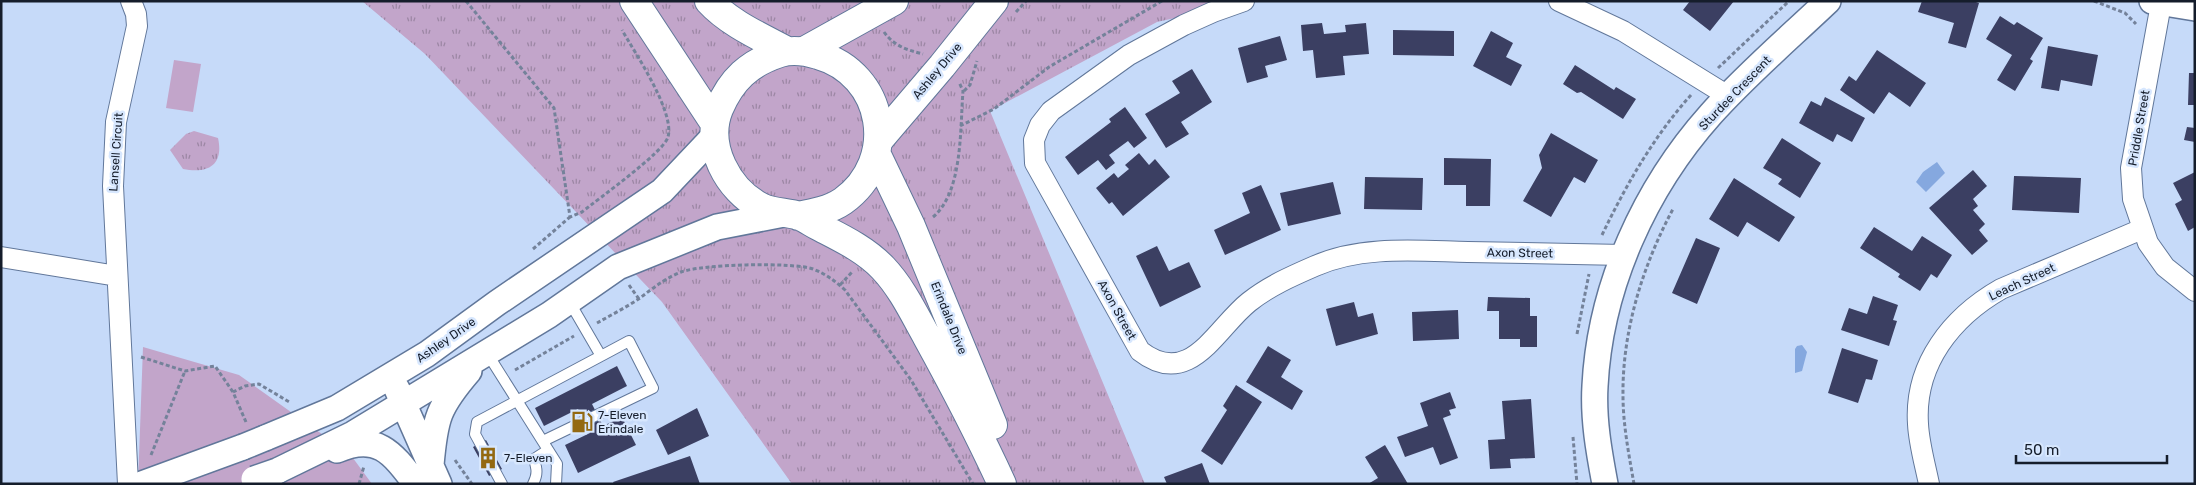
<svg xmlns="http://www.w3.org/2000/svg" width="2196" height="485" viewBox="0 0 2196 485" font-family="Rubik,sans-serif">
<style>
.grass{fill:#c2a5ca}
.park{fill:url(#park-tufts)}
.water{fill:#85a8df}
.building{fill:#3b3f62}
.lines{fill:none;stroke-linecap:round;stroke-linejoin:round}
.service-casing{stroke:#61779a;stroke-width:12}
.minor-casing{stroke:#61779a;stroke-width:22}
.tertiary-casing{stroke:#61779a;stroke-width:28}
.secondary-casing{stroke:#61779a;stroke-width:30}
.primary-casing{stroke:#61779a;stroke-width:30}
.path{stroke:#74829a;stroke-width:3;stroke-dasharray:4 2.5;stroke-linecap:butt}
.service{stroke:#fff;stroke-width:10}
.minor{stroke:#fff;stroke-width:20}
.tertiary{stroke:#fff;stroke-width:25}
.secondary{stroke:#fff;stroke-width:28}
.primary{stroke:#fff;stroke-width:28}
.tertiary-bridge-casing{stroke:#61779a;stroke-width:28;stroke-linecap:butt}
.tertiary-bridge{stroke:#fff;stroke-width:25}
.labels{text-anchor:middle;stroke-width:5;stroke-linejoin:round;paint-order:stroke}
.street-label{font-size:12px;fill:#151d2b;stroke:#d7e7fe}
.poi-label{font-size:12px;fill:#151d2b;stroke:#d7e7fe;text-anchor:start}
</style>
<defs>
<pattern id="park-tufts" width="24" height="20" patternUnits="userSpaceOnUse" patternTransform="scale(1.25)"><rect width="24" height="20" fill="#c2a5ca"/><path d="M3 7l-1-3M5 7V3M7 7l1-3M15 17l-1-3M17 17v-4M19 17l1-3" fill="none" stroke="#9c86a4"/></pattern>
</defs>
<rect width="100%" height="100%" fill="#c6daf9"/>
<path class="grass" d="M 174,60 L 201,64 L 193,112 L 166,108 Z
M 143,347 L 239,375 L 350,454 L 372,484 L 138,484 Z"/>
<path class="park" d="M 362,1 L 1251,1 L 1157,22 L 990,111 L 1145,484 L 792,484 L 662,302 L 425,54 Z
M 194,131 L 218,138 C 224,165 208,174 183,169 L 170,150 L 186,134 Z"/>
<path class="water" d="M 1937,162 L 1945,173 L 1926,192 L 1916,182 L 1923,172 Z
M 1802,345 L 1807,352 L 1802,371 L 1795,373 L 1795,349 L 1797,346 Z"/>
<path class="building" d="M 1690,1 L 1734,1 L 1710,31 L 1683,10 Z
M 1922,1 L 1973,1 L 1979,3 L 1966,48 L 1948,43 L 1954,23 L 1918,12 Z
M 2000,16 L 2014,25 L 2017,22 L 2043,38 L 2030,59 L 2033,61 L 2015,91 L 1997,80 L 2012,55 L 1986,39 Z
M 1322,23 L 1324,34 L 1346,32 L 1345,25 L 1366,23 L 1369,54 L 1343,56 L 1345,75 L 1316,78 L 1313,50 L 1303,51 L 1301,25 Z
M 1393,30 L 1454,31 L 1454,56 L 1393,55 Z
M 1491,31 L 1513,43 L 1506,57 L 1522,65 L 1511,86 L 1473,66 Z
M 1280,36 L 1287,60 L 1265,66 L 1268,77 L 1247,83 L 1238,48 Z
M 2048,46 L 2098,55 L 2092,86 L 2061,80 L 2059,91 L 2041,88 Z
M 1877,50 L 1926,83 L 1910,107 L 1889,92 L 1874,114 L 1840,90 L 1849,76 L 1856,81 Z
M 1575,65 L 1614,90 L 1616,87 L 1636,99 L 1623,119 L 1581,92 L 1577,93 L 1563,84 Z
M 1192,69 L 1212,102 L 1181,122 L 1189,134 L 1166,148 L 1145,114 L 1180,93 L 1172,81 Z
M 2189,73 L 2195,73 L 2195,105 L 2188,105 Z
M 1825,97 L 1865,118 L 1852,142 L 1837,134 L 1833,142 L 1799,123 L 1811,101 L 1821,106 Z
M 1125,107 L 1147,138 L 1134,148 L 1128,141 L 1109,155 L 1115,163 L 1106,170 L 1098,160 L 1078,175 L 1065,157 L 1111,122 L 1109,119 Z
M 2187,127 L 2195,128 L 2195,142 L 2184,140 Z
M 1551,133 L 1598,160 L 1585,183 L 1574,177 L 1551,217 L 1523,201 L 1542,168 L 1539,155 Z
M 1782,138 L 1821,163 L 1800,198 L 1778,184 L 1782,179 L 1763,168 Z
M 1139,153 L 1149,165 L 1155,159 L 1170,177 L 1123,216 L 1112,202 L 1109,204 L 1096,188 L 1114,173 L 1118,178 L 1129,169 L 1125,165 Z
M 1444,158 L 1491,159 L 1490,206 L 1466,206 L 1466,185 L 1444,185 Z
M 1973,170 L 1987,186 L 1973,199 L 1978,206 L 1973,210 L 1985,224 L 1979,230 L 1988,241 L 1972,255 L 1929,208 Z
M 2195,172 L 2195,227 L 2188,231 L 2175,204 L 2182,200 L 2173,183 Z
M 2014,176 L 2081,178 L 2079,213 L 2012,210 Z
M 1365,177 L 1423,178 L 1422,210 L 1364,209 Z
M 1734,178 L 1795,217 L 1779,242 L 1747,222 L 1738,237 L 1709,219 Z
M 1333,182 L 1341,214 L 1288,226 L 1280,193 Z
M 1261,185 L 1281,230 L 1225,255 L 1214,230 L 1250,213 L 1242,193 Z
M 1874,227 L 1912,251 L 1922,236 L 1952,255 L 1937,278 L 1931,274 L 1920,291 L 1898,277 L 1900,274 L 1860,248 Z
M 1696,238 L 1720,248 L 1697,304 L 1672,293 Z
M 1157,246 L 1169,271 L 1189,262 L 1201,287 L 1160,307 L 1136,256 Z
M 1873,296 L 1898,305 L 1893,320 L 1897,321 L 1889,346 L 1841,330 L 1849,308 L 1867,314 Z
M 1488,297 L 1530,298 L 1530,316 L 1537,316 L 1537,347 L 1520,347 L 1520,339 L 1499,339 L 1499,311 L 1487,311 Z
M 1354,302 L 1358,317 L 1373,313 L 1378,334 L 1336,346 L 1326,309 Z
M 1458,310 L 1459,339 L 1413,341 L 1412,312 Z
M 1268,346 L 1291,360 L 1281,377 L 1303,391 L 1292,410 L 1246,382 Z
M 1842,348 L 1878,360 L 1872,380 L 1866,379 L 1858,403 L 1828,393 Z
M 617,366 L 627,386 L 592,404 L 603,426 L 622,417 L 636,445 L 578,473 L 565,445 L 590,433 L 578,409 L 544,426 L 535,408 Z
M 1236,385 L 1262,402 L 1222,465 L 1201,451 L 1227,410 L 1223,406 Z
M 1450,392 L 1456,408 L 1449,410 L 1451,415 L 1443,418 L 1458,458 L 1440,465 L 1433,447 L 1405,457 L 1397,437 L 1428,426 L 1420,403 Z
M 1531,399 L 1535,458 L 1510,459 L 1511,468 L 1490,469 L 1488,440 L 1505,439 L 1502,401 Z
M 697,408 L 709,436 L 668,455 L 656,430 Z
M 486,440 L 502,469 L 489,476 L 473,447 Z
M 1385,445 L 1408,484 L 1368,484 L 1378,478 L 1365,457 Z
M 690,456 L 700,484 L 614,484 L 613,482 Z
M 1202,463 L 1210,484 L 1167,484 L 1164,477 Z"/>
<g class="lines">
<g class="service-casing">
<path id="service" d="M 487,353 L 557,464 L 556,484
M 543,441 L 653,388 L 629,341 L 601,356
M 502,484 L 475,434 L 477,422 L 601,356 L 569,301
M 533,484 C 538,474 537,469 534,459 L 548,450"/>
</g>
<g class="minor-casing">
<path id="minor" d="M 1244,1 L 1213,12 L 1184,25 L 1129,55 L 1051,111 L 1040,125 L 1034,140 L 1035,163 L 1140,351 C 1190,390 1216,328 1249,302 C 1269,286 1292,276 1315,266 C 1362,245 1419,251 1468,252 C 1520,253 1572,254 1624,255
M 1559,1 L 1623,31 L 1728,96
M 2161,4 L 2131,168 L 2133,199 L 2148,243 L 2165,267 L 2195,291
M 1,257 L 117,276
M 128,484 L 113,186 L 116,122 L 137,26 L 136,14 L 131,1
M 1929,484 C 1925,464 1919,444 1918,424 C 1914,364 1952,317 2001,289 L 2142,229"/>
</g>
<g class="tertiary-casing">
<path id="tertiary" d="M 2152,1 L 2195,8
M 397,389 L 439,484
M 265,438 L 337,408 L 427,354 L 497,303 L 662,191 L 714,136
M 337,450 C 378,432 393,454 416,484
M 431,465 C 435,418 438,407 469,371
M 277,471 L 353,434 L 386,414 L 549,315 L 618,267 L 717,227 L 784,214
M 142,484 L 243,447
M 1605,484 C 1599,452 1593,419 1595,386 C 1600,286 1645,188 1711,114 C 1747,74 1789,38 1828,1"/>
</g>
<g class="secondary-casing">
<path id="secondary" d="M 804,51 L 894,1
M 879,140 L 942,66 L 994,1"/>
</g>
<g class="primary-casing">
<path id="primary" d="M 634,1 L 715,124
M 709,1 C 729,23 761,37 787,51
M 877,155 L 911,226 L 993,425
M 798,216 C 814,213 830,210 843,201 C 900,160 885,74 818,55 C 805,51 793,49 780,53 C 749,63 731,80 719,109 C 704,146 728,190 761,207 C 773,213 787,212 799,216 C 805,218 812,223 818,226 C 841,238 865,249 883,268 C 902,288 914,314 927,337 C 954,386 979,434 1002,484"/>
</g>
<path class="path" d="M 466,1 L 554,108 L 570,217 L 582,212 C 598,199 664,152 668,137 C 675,112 635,53 622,30
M 2094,1 L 2125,13 L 2136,24
M 1016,12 L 1026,1
M 884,32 C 894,46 907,50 923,54
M 1718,68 L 1789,1
M 964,91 L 970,85 L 977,61
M 960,126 L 994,109 L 1049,67 L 1162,1
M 933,217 C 963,192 960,129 963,91 L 959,82
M 1602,235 C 1626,185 1654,136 1691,95
M 533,249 L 570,217
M 629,285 L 639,299
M 840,285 L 853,271
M 597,323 C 611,315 627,307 640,298 C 653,288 666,278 681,272 C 702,264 793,262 813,269 C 826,274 835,281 845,290 L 911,380 L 973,484
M 1577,334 L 1589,274
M 141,357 L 185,371 L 215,366 L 233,392
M 515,370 L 574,336
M 246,422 L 233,392 L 245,386 L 259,384 L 291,403
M 1573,437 L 1577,484
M 151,455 L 185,371
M 455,460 L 472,484
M 359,484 L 364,466
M 1634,484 C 1629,455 1623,425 1623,396 C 1622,331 1643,265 1673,209"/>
<use href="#service" class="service"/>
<use href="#minor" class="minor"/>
<use href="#tertiary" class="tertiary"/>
<use href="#secondary" class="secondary"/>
<use href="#primary" class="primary"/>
<g class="tertiary-bridge-casing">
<path id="tertiary-bridge" d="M 243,447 L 265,438
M 254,479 L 277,471"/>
</g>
<use href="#tertiary-bridge" class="tertiary-bridge"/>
</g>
<defs>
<g id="fuel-bare" transform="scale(1.725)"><path d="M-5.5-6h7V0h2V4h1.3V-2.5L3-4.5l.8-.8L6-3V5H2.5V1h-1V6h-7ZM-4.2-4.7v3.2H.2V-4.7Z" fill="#936912" stroke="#d7e7fe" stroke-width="2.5" paint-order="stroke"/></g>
<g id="building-bare" transform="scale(1.725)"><path d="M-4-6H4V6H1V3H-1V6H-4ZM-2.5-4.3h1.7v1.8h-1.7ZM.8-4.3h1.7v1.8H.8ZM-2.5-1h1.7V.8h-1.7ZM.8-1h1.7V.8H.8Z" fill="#936912" stroke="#d7e7fe" stroke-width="2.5" paint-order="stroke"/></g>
</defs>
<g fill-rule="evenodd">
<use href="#fuel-bare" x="582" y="422"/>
<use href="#building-bare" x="488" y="458"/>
</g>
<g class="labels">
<g class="street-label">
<text transform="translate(937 71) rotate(-50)" y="4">Ashley Drive</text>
<text transform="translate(1735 93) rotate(-46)" y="4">Sturdee Crescent</text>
<text transform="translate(2139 128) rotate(-80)" y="4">Priddle Street</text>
<text transform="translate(116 152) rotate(-86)" y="4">Lansell Circuit</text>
<text transform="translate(1520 253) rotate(1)" y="4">Axon Street</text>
<text transform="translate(2022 282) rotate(-25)" y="4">Leach Street</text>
<text transform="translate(1117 310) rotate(61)" y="4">Axon Street</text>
<text transform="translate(949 318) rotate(68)" y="4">Erindale Drive</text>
<text transform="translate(446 340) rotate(-35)" y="4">Ashley Drive</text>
</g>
<g class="poi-label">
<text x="598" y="419">7-Eleven<tspan x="598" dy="14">Erindale</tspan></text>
<text x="504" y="462">7-Eleven</text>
</g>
</g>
<rect width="2196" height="485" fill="none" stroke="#151d2b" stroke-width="5"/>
<path d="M2016 455v8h151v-8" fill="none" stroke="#151d2b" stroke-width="2.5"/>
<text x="2024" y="455" font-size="15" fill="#151d2b" stroke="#d7e7fe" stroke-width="4" paint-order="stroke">50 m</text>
</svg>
